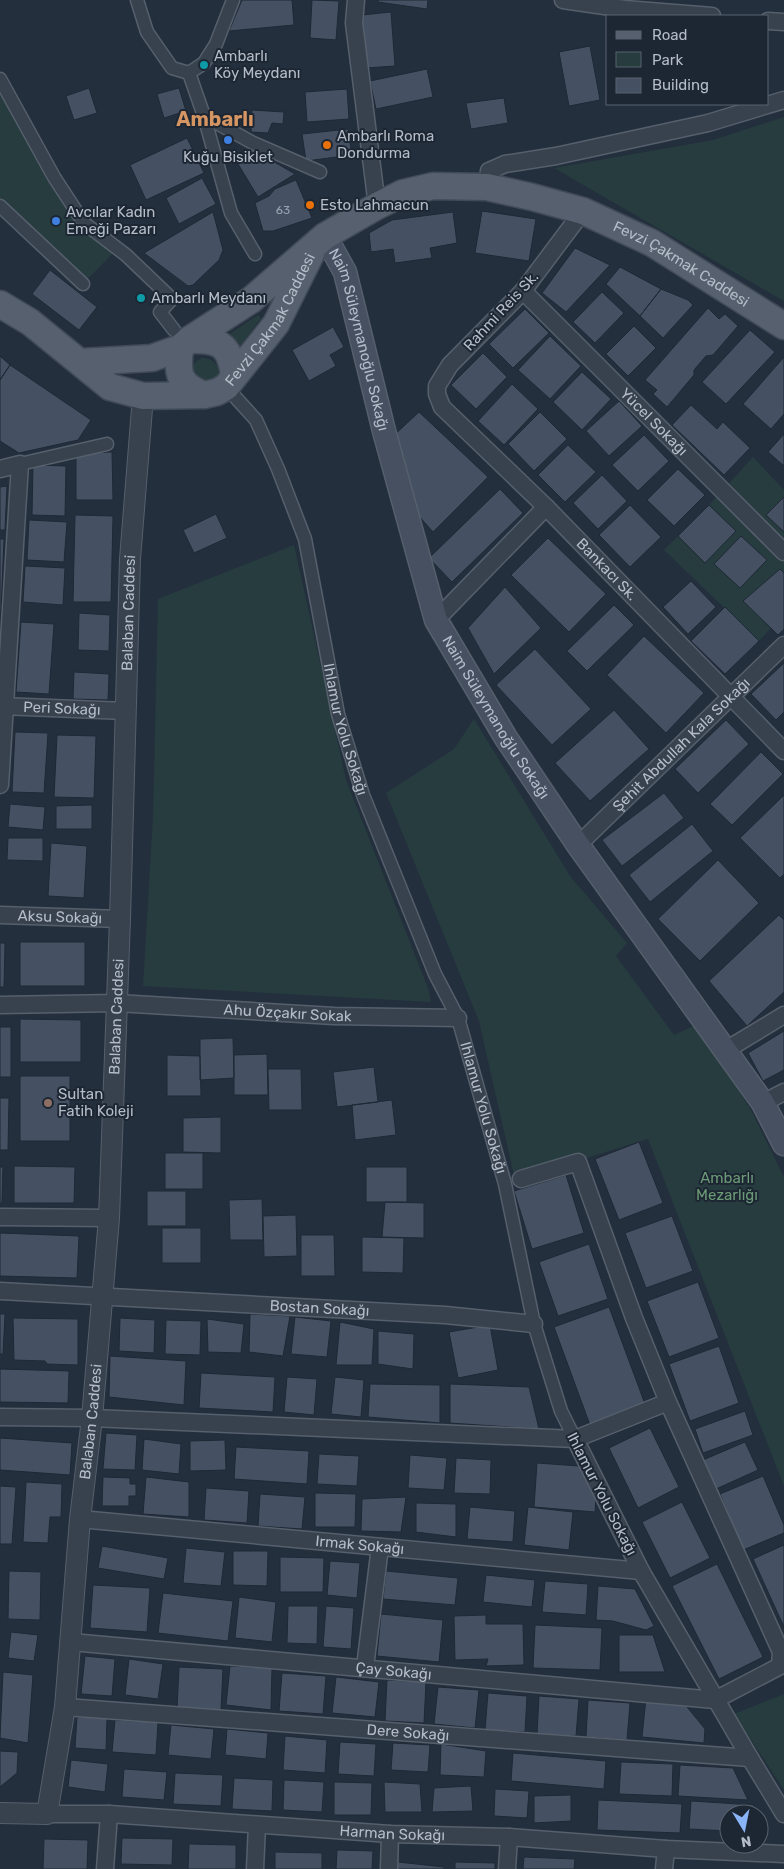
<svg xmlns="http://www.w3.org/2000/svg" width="784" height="1869" viewBox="0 0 784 1869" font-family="Rubik,sans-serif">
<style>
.green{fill:#263c3f}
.building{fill:#455162;stroke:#1f2835}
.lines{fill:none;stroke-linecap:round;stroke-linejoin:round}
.pedestrian-casing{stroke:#565f6c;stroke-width:15}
.minor-casing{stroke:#565f6c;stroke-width:19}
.tertiary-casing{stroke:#565f6c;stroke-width:22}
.secondary-casing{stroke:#565f6c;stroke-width:25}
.primary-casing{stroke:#414a57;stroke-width:29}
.pedestrian{stroke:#38414e;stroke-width:12}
.minor{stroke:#38414e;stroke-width:16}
.tertiary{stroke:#38414e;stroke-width:20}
.secondary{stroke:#465061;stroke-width:22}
.primary{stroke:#56606e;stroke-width:26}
.culture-dot{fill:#0f9aa8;stroke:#1d2633;stroke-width:2}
.shop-dot{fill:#3f7fe0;stroke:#1d2633;stroke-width:2}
.food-dot{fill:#e8710a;stroke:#1d2633;stroke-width:2}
.education-dot{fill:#8d6e63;stroke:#1d2633;stroke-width:2}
.labels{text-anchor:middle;stroke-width:4;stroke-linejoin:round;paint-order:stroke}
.number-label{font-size:12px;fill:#98a1af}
.poi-label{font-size:15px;fill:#b4bcc9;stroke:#1d2633;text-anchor:start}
.street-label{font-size:15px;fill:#b4bcc9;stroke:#1d2633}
.park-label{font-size:15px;fill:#6b9a76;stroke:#1d2633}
.district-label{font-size:20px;font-weight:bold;fill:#d59563;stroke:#1d2633}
</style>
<rect width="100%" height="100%" fill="#242f3e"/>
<path class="green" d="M 0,79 L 84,223 L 117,249 L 83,284 L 0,206 Z
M 784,117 L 784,301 L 554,168 L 713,140 Z
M 258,315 L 261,318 L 238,350 L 228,335 Z
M 202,358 C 215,358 222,368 217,380 L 195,384 L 191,367 L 198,360 Z
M 753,457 L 784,490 L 784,614 L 759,641 L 664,550 L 709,505 Z
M 294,545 L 346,780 L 428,988 L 431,1002 L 143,986 L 153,816 L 158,599 Z
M 474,719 L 570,876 L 627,943 L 616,956 L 674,1035 L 698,1024 L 752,1112 L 784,1177 L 784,1486 L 648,1139 L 515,1180 L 479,1021 L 386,793 L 454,749 Z
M 784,1694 L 784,1790 L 734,1714 Z"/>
<path class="building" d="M 242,0 L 292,0 L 294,25 L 229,31 Z
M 312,0 L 339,1 L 336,40 L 310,38 Z
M 378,0 L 428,0 L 427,9 L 378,2 Z
M 391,12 L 395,66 L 366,68 L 362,15 Z
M 590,46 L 600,100 L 569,106 L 559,52 Z
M 427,69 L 433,97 L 376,109 L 370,81 Z
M 89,88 L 97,113 L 74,120 L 66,96 Z
M 179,88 L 186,111 L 164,118 L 157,94 Z
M 347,89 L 349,119 L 307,122 L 305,92 Z
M 504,98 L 508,123 L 471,129 L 466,103 Z
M 252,110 L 284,112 L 283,124 L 272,123 L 268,133 L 251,132 Z
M 348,129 L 352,155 L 306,161 L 302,134 Z
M 187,138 L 204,173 L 146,200 L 130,165 Z
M 252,149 L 295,174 L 258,197 L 235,159 Z
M 202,178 L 216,204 L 179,224 L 166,198 Z
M 296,180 L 312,218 L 273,231 L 263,231 L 255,203 L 269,196 L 275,189 Z
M 482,211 L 536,219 L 529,261 L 475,253 Z
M 213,212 L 223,250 L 219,260 L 193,285 L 188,286 L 144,253 Z
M 453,212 L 457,243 L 430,248 L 432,258 L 395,263 L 393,249 L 371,252 L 369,233 L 392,220 Z
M 575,248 L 610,265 L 566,312 L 542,293 Z
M 620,267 L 661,289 L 640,316 L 606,284 Z
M 50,270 L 97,307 L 79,330 L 32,294 Z
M 661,289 L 688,300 L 693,305 L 663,338 L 640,316 Z
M 602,292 L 624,313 L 595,343 L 573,322 Z
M 708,308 L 719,319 L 725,314 L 738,326 L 713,355 L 706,356 L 694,370 L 694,375 L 667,407 L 653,394 L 657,390 L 645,380 Z
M 525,309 L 549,333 L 513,368 L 489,344 Z
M 634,326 L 656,348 L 628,376 L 606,354 Z
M 333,327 L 344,347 L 330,355 L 336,366 L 309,381 L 292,350 Z
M 750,330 L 775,352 L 726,404 L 702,382 Z
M 550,336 L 581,366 L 550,399 L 518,370 Z
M 483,353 L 507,377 L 476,409 L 451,385 Z
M 0,356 L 10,365 L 0,380 Z
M 784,357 L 784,414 L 771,429 L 743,404 Z
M 10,365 L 91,420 L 78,440 L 19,453 L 0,441 L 0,380 Z
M 582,372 L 611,399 L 582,430 L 553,402 Z
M 512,384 L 538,409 L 504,445 L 478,421 Z
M 619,401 L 642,426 L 609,456 L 586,431 Z
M 691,405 L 717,429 L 723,422 L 750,448 L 724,475 L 672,425 Z
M 419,412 L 488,477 L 433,532 L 408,504 L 390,439 Z
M 540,412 L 567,439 L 534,471 L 508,444 Z
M 784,434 L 784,466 L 768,452 Z
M 644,435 L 669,461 L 638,491 L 612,465 Z
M 568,445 L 596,472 L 565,502 L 538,475 Z
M 112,452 L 113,500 L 76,500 L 76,453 Z
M 33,465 L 66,466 L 65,516 L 32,515 Z
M 678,469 L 705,495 L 674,526 L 647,500 Z
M 602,475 L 627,501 L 598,529 L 573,503 Z
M 7,486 L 5,530 L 0,530 L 0,487 Z
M 500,489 L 523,513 L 452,582 L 429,558 Z
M 784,497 L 784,532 L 766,515 Z
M 630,505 L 661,537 L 630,567 L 599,535 Z
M 709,505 L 736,531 L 705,563 L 678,536 Z
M 216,514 L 227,538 L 194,553 L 183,530 Z
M 75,515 L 113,516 L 111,602 L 73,602 Z
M 29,520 L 67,522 L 64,562 L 27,560 Z
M 741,536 L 767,560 L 740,588 L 714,564 Z
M 548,538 L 606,594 L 569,632 L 511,575 Z
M 0,539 L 4,539 L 1,612 L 0,612 Z
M 25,566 L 65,568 L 63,605 L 23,602 Z
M 780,569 L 784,573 L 784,629 L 778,635 L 743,601 Z
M 691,581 L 716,607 L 688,634 L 663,607 Z
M 505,587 L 541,628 L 494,674 L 468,628 Z
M 614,605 L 634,625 L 587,671 L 567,651 Z
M 725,607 L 759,641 L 725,674 L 691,641 Z
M 79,613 L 110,615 L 109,651 L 78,650 Z
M 21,622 L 54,624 L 49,694 L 16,692 Z
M 644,636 L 704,693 L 666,733 L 607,675 Z
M 535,649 L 591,709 L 552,745 L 496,685 Z
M 784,663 L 784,712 L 776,720 L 751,694 Z
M 74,672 L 109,674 L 108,700 L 73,699 Z
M 614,710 L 649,749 L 590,801 L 555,763 Z
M 726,720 L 749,744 L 698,793 L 675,769 Z
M 15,732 L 48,733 L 44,793 L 12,792 Z
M 57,735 L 96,736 L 94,798 L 54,797 Z
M 761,752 L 783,774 L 732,825 L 710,804 Z
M 664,793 L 684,818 L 622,866 L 602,840 Z
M 784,795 L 784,874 L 780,878 L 740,838 Z
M 10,804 L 45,807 L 43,830 L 8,827 Z
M 92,805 L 92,829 L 56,829 L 56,806 Z
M 692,824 L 713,851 L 650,902 L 629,875 Z
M 8,838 L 43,838 L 43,861 L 7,860 Z
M 51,843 L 87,846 L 84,898 L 48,896 Z
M 718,860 L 759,903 L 700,961 L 658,919 Z
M 779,915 L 784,920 L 784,992 L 747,1026 L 709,981 Z
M 20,942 L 85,942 L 85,986 L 20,986 Z
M 0,943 L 5,943 L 4,987 L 0,987 Z
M 20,1019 L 81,1020 L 81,1062 L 20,1062 Z
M 0,1027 L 11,1027 L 11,1077 L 0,1077 Z
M 784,1031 L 784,1070 L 763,1081 L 748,1053 Z
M 233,1038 L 234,1078 L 200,1080 L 200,1039 Z
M 267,1054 L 268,1095 L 234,1095 L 234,1055 Z
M 167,1055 L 200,1056 L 201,1096 L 167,1096 Z
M 374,1067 L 378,1102 L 337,1107 L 333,1072 Z
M 268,1069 L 301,1069 L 302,1110 L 269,1110 Z
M 20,1076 L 70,1076 L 70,1141 L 20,1141 Z
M 0,1098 L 9,1098 L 8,1150 L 0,1150 Z
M 392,1100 L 396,1135 L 355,1140 L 352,1105 Z
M 221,1117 L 221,1153 L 183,1152 L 183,1118 Z
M 639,1142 L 663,1203 L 619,1220 L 595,1159 Z
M 165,1153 L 203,1153 L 203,1189 L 165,1189 Z
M 14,1166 L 75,1167 L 74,1203 L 14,1203 Z
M 0,1167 L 3,1167 L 2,1203 L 0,1203 Z
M 366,1167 L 407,1167 L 407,1202 L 366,1202 Z
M 566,1175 L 584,1233 L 532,1249 L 514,1191 Z
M 147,1191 L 186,1191 L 186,1226 L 147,1226 Z
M 262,1199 L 263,1240 L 230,1240 L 229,1200 Z
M 385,1202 L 424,1203 L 424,1238 L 382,1237 Z
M 296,1215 L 297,1256 L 264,1257 L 263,1216 Z
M 672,1216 L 693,1271 L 646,1288 L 625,1233 Z
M 162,1228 L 201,1228 L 201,1263 L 162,1263 Z
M 0,1233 L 79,1236 L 77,1278 L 0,1276 Z
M 301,1235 L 334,1235 L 335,1276 L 301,1276 Z
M 362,1237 L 404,1238 L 403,1273 L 362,1272 Z
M 589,1244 L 608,1299 L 558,1316 L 539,1262 Z
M 698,1282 L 719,1338 L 669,1357 L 647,1301 Z
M 609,1307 L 645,1404 L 590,1425 L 554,1327 Z
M 0,1314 L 5,1314 L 3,1354 L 0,1354 Z
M 250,1314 L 290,1316 L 283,1356 L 249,1352 Z
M 295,1317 L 331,1321 L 327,1357 L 291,1354 Z
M 13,1318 L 78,1319 L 78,1365 L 47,1364 L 45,1361 L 14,1360 Z
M 120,1318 L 155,1320 L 154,1353 L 119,1351 Z
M 207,1319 L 244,1324 L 241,1353 L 208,1352 Z
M 166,1320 L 201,1321 L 200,1355 L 165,1354 Z
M 340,1322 L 374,1329 L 372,1365 L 336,1365 Z
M 490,1325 L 498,1370 L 458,1378 L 449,1332 Z
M 378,1331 L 414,1334 L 413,1369 L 378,1364 Z
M 719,1346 L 739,1403 L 690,1421 L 669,1364 Z
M 110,1356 L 186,1361 L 184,1405 L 109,1397 Z
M 0,1369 L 69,1371 L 68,1403 L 0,1402 Z
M 201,1373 L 275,1377 L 273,1412 L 199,1408 Z
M 287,1377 L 317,1379 L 314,1415 L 284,1412 Z
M 335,1377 L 364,1380 L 361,1417 L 331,1414 Z
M 370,1384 L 440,1385 L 440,1423 L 368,1417 Z
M 450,1384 L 529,1387 L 539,1429 L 450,1423 Z
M 745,1411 L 753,1435 L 703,1453 L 695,1429 Z
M 650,1428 L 679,1487 L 638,1508 L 609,1448 Z
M 106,1433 L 137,1435 L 135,1470 L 103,1469 Z
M 0,1438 L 72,1443 L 70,1475 L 0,1470 Z
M 144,1439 L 181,1444 L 179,1474 L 142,1470 Z
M 225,1440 L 226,1470 L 190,1471 L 190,1441 Z
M 745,1442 L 758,1470 L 716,1489 L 703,1460 Z
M 236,1447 L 309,1451 L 307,1484 L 234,1479 Z
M 319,1454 L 359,1456 L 357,1486 L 317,1484 Z
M 410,1455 L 447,1458 L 444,1490 L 408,1488 Z
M 456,1458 L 491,1460 L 490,1494 L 454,1493 Z
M 537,1463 L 579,1466 L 596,1498 L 595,1512 L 534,1507 Z
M 763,1476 L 784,1525 L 784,1533 L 743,1550 L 720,1494 Z
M 103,1477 L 130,1478 L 130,1484 L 136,1484 L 136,1496 L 129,1496 L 129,1506 L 102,1506 Z
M 146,1477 L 189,1482 L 189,1517 L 143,1514 Z
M 26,1482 L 62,1484 L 61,1517 L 50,1517 L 48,1543 L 23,1542 Z
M 0,1486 L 16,1487 L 12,1544 L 0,1544 Z
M 206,1488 L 249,1491 L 247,1523 L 204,1520 Z
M 315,1493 L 356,1494 L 355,1527 L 315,1527 Z
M 260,1494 L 305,1497 L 302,1529 L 258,1526 Z
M 406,1497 L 401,1532 L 361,1531 L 362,1499 Z
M 682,1502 L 710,1558 L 670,1578 L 642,1522 Z
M 416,1503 L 456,1504 L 456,1537 L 416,1532 Z
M 470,1507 L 515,1511 L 513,1542 L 467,1539 Z
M 528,1507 L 573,1512 L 569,1550 L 524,1545 Z
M 784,1545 L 784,1627 L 753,1559 Z
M 102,1546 L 168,1558 L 164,1579 L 98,1568 Z
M 186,1548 L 225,1552 L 221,1586 L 183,1583 Z
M 233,1551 L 268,1551 L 267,1586 L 233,1585 Z
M 280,1557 L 324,1558 L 323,1592 L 280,1592 Z
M 330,1561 L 360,1563 L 357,1598 L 327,1595 Z
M 717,1564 L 763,1657 L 719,1679 L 672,1586 Z
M 9,1571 L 41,1572 L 40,1620 L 8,1619 Z
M 386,1571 L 458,1578 L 455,1605 L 383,1599 Z
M 486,1575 L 535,1580 L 532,1607 L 483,1602 Z
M 545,1581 L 588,1584 L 586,1615 L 542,1612 Z
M 93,1585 L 150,1588 L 147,1632 L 90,1628 Z
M 598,1586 L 635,1589 L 654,1626 L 646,1630 L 613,1621 L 596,1620 Z
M 163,1593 L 233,1601 L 228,1641 L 158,1633 Z
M 239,1597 L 276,1602 L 272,1642 L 235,1638 Z
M 288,1606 L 318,1606 L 317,1644 L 287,1643 Z
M 326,1606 L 354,1608 L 351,1649 L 323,1647 Z
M 381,1614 L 443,1620 L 439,1662 L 377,1656 Z
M 486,1615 L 486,1624 L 523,1624 L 524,1665 L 486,1666 L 488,1659 L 455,1660 L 454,1616 Z
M 535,1625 L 602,1628 L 600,1670 L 533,1668 Z
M 11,1632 L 38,1635 L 34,1661 L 8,1658 Z
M 619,1635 L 653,1635 L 665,1672 L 619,1672 Z
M 85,1656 L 115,1659 L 112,1696 L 81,1694 Z
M 129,1659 L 163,1664 L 158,1699 L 125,1695 Z
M 230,1666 L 272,1668 L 271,1710 L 226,1705 Z
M 179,1667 L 223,1669 L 221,1711 L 177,1709 Z
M 3,1672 L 33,1675 L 28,1743 L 0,1738 Z
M 282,1673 L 326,1676 L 323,1714 L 279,1711 Z
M 336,1677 L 379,1682 L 375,1717 L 332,1713 Z
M 387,1680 L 426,1682 L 424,1723 L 385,1721 Z
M 438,1687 L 479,1690 L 475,1728 L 434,1724 Z
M 488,1693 L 527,1696 L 525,1732 L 485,1730 Z
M 539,1696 L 579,1699 L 576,1736 L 537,1734 Z
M 646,1698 L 683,1702 L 705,1729 L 704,1743 L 642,1737 Z
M 588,1700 L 630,1703 L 627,1740 L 586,1737 Z
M 77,1717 L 107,1718 L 106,1750 L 75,1748 Z
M 115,1720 L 158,1722 L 156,1755 L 112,1752 Z
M 171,1725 L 214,1729 L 211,1759 L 168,1755 Z
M 227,1729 L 268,1733 L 266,1759 L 225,1755 Z
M 285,1736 L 327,1740 L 325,1773 L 283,1770 Z
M 340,1742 L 376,1744 L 374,1776 L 338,1774 Z
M 393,1743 L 430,1745 L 428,1772 L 391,1770 Z
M 441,1744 L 486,1751 L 484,1777 L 440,1775 Z
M 0,1751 L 18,1752 L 17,1773 L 0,1787 Z
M 513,1753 L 606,1761 L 604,1789 L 511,1781 Z
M 71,1760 L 108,1764 L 105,1792 L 68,1787 Z
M 621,1762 L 673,1764 L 672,1796 L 619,1794 Z
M 680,1765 L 733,1768 L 748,1800 L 678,1796 Z
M 124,1769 L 167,1772 L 164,1800 L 122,1797 Z
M 175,1773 L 223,1775 L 221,1806 L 173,1804 Z
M 234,1778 L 273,1780 L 272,1811 L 232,1809 Z
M 284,1780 L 324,1782 L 322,1812 L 283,1810 Z
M 334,1782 L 372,1783 L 371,1815 L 334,1815 Z
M 384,1782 L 420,1784 L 422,1812 L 385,1812 Z
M 471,1786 L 473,1811 L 432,1812 L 434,1788 Z
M 495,1789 L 529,1791 L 527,1818 L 494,1816 Z
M 571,1795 L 571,1821 L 534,1823 L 534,1796 Z
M 598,1800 L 682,1804 L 680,1833 L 597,1830 Z
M 691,1801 L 754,1805 L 753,1814 L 729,1814 L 729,1831 L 689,1829 Z
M 122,1838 L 173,1839 L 172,1865 L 121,1864 Z
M 44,1839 L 88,1840 L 87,1869 L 43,1869 Z
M 189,1844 L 236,1845 L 236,1869 L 188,1869 Z
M 337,1850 L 373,1851 L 372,1869 L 336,1869 Z
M 275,1852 L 322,1853 L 322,1869 L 275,1869 Z
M 524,1857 L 575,1859 L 574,1869 L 523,1869 Z
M 398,1862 L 444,1867 L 444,1869 L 397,1869 Z
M 455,1862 L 495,1863 L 495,1869 L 455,1869 Z"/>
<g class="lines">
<g class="pedestrian-casing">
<g id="pedestrian">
<path d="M 137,0 L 147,32 L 172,68 L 189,73"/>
<path d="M 189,73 L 204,116 L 231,213 L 255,254"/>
<path d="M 189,73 L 204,63 L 216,44 L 233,0"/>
<path d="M 0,79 L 54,177 L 84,223 L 126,255 L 172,299 L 160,312 L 174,330"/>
<path d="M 204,116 L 253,143 L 320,172"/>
<path d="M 0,206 L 83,284"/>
<path id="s1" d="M 226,387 L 256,420 L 278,469 L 305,539 L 338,714 L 363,795 L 435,974 L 458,1018 L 505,1184 L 534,1324 L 561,1411 L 575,1439"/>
<path d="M 20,464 L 107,444"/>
</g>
</g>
<g class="minor-casing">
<g id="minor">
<path d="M 356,0 L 354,23 L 377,206"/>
<path d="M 563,0 L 625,9 L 712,16"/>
<path d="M 768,21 L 784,22"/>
<path d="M 487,187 L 489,171 L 505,164 L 556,156 L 708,123 L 784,100"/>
<path id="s2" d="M 583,211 L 523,291 L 450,365 L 437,386 L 437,394 L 442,407 L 546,507 L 784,751"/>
<path id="s3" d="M 523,291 L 784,552"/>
<path d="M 0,469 L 20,464 L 0,785"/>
<path d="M 436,620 L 546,507"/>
<path id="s4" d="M 0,706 L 126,711"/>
<path id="s5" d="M 578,845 L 784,645"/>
<path id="s6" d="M 0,915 L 120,919"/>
<path id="s7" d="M 0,1005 L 117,1003 L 334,1016 L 458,1018"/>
<path d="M 726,1050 L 784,1015"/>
<path d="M 763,1103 L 784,1092"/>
<path d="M 0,1217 L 109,1218"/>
<path id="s8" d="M 0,1291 L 445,1315 L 534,1324"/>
<path d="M 0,1417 L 92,1418 L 575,1439 L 668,1402"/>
<path d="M 575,1439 L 641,1571 L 750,1758 L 784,1814"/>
<path id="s9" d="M 80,1519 L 641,1571"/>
<path id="s10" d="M 71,1642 L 715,1700 L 780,1666 L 781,1652 L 668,1402 L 634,1318 L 578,1162 L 521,1179"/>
<path d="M 365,1667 L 380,1547"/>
<path id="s11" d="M 65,1707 L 750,1758"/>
<path id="s12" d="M 47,1814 L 109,1814 L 390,1834 L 509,1837 L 666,1849 L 784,1854"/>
<path d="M 105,1869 L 109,1814"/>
<path d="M 255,1869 L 257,1825"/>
<path d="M 389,1869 L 390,1834"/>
<path d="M 507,1869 L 509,1837"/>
<path d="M 664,1869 L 666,1849"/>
</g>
</g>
<g class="tertiary-casing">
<g id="tertiary">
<path id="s13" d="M 0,1813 L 47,1814 L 65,1707 L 80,1519 L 92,1418 L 109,1218 L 120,919 L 130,559 L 143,396"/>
</g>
</g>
<g class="secondary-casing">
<g id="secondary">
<path id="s14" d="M 325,236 L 345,272 L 384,431 L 436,620 L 506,738 L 578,845 L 763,1103 L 784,1144"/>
</g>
</g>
<g class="primary-casing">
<g id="primary">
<path id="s15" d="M 0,304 L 30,322 L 110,387 L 143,396 L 204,395 L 217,392 L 226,387 L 276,324 L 311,254"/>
<path d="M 189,340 C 219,339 230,344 234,376"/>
<path d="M 180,348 C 177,374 178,384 204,395"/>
<path id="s16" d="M 81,362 L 152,358 L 180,348 L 189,340 L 251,300 L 325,236 L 377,206 L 403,193 L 433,186 L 487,187 L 532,197 L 583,211 L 652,243 L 784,326"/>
</g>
</g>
<use href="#pedestrian" class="pedestrian"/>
<use href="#minor" class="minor"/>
<use href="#tertiary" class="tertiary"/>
<use href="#secondary" class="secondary"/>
<use href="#primary" class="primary"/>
</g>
<g class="culture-dot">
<circle cx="204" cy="65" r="5"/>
<circle cx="141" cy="298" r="5"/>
</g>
<g class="shop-dot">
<circle cx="228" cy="140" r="5"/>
<circle cx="56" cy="221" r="5"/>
</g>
<g class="food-dot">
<circle cx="327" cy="145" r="5"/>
<circle cx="310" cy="205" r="5"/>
</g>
<circle class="education-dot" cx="48" cy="1103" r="5"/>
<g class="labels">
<g class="number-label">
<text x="283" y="214">63</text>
</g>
<g class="poi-label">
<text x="214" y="61">Ambarlı<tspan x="214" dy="17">Köy Meydanı</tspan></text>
<text x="337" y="141">Ambarlı Roma<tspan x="337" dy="17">Dondurma</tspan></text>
<text x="228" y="162" text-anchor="middle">Kuğu Bisiklet</text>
<text x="320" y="210">Esto Lahmacun</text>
<text x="66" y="217">Avcılar Kadın<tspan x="66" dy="17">Emeği Pazarı</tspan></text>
<text x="151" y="303">Ambarlı Meydanı</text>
<text x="58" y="1099">Sultan<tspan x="58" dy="17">Fatih Koleji</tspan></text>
</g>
<g class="street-label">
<text dy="5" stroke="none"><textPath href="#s16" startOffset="669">Fevzi Çakmak Caddesi</textPath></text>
<text transform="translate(501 311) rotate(-47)" y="5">Rahmi Reis Sk.</text>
<text dy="5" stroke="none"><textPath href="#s15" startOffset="338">Fevzi Çakmak Caddesi</textPath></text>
<text dy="5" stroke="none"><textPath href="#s14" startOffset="110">Naim Süleymanoğlu Sokağı</textPath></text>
<text dy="5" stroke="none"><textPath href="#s3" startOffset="185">Yücel Sokağı</textPath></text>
<text dy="5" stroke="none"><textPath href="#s2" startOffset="482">Bankacı Sk.</textPath></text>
<text dy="5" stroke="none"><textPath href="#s13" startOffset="1252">Balaban Caddesi</textPath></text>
<text dy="5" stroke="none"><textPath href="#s4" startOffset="62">Peri Sokağı</textPath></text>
<text dy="5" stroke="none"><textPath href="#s14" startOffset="515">Naim Süleymanoğlu Sokağı</textPath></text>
<text dy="5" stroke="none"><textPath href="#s1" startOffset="368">Ihlamur Yolu Sokağı</textPath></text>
<text dy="5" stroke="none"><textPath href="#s5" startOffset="144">Şehit Abdullah Kala Sokağı</textPath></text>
<text dy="5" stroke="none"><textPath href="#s6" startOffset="60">Aksu Sokağı</textPath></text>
<text dy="5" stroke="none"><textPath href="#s7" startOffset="288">Ahu Özçakır Sokak</textPath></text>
<text dy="5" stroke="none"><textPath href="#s13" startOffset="848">Balaban Caddesi</textPath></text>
<text dy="5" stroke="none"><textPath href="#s1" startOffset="772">Ihlamur Yolu Sokağı</textPath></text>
<text dy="5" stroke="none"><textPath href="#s8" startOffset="320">Bostan Sokağı</textPath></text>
<text dy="5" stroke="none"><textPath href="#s13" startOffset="442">Balaban Caddesi</textPath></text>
<text transform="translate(602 1494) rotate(63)" y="5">Ihlamur Yolu Sokağı</text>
<text dy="5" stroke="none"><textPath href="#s9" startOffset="281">Irmak Sokağı</textPath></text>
<text dy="5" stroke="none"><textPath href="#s10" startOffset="324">Çay Sokağı</textPath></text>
<text dy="5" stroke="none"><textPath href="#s11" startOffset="344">Dere Sokağı</textPath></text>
<text dy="5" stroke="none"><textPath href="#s12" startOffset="346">Harman Sokağı</textPath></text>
</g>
<g class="park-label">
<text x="727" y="1183">Ambarlı<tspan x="727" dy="17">Mezarlığı</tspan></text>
</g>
<g class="district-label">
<text x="215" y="126">Ambarlı</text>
</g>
</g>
<rect x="606" y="15" width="162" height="90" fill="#1d2633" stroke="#59626f"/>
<rect x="616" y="31" width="25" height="8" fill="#56606e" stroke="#59626f"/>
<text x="652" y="40" font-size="15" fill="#b4bcc9">Road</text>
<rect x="616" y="52" width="25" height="15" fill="#263c3f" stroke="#59626f"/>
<text x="652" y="65" font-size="15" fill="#b4bcc9">Park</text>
<rect x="616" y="78" width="25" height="15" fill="#455162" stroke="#59626f"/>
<text x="652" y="90" font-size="15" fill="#b4bcc9">Building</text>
<g transform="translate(744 1829) rotate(170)"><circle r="24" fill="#1d2633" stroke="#59626f"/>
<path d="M0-4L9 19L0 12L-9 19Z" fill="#8ab4f8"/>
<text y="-8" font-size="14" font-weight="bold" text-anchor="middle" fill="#b4bcc9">N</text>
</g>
</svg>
